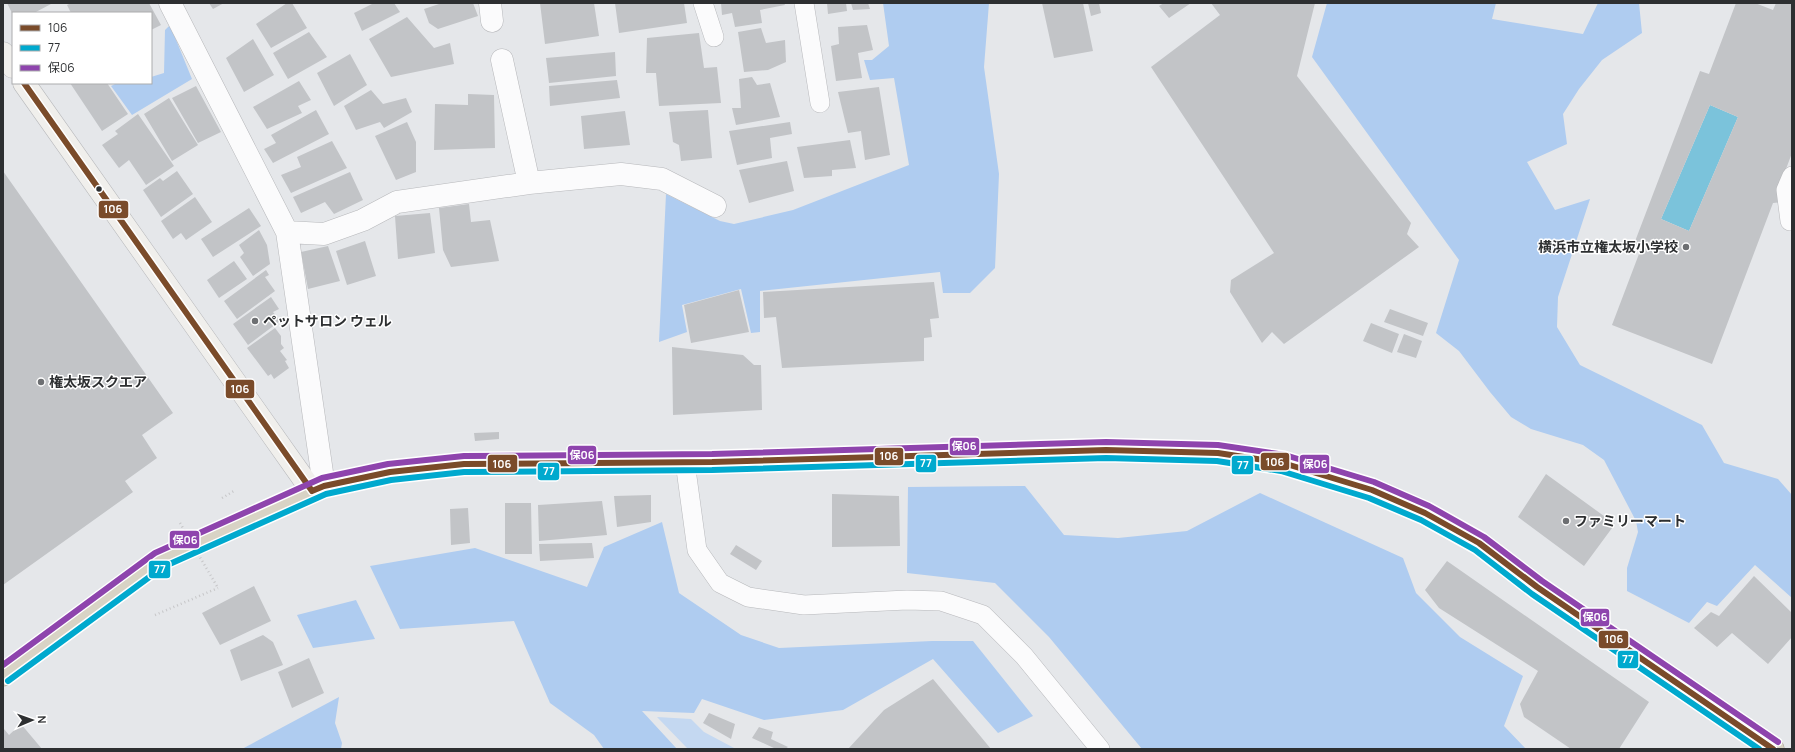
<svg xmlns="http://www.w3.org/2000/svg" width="1795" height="752" viewBox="0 0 1795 752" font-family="Manrope,'Noto Sans JP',sans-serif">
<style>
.green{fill:#c4d8f1}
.forest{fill:#afccf0}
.water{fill:#7bc3db}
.building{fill:#c2c4c7;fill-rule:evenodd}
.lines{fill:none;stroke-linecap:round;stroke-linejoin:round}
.lane-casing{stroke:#b7b8bb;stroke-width:20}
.street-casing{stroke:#b7b8bb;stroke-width:23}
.secondary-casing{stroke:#b7b8bb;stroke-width:23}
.highway-casing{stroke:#a7a194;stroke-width:23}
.path{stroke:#c6c6c8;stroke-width:2.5;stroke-dasharray:1 3;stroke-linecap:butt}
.lane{stroke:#fbfbfc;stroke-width:19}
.street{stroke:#fbfbfc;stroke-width:22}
.secondary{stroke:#f0efec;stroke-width:22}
.highway{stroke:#d8d3c5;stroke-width:22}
.path-bridge{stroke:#c6c6c8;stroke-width:2.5;stroke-dasharray:1 3;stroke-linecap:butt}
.bus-1-casing{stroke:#fff;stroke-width:9}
.bus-2-casing{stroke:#fff;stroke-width:9}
.bus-3-casing{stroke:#fff;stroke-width:9}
.bus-1{stroke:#7a4b2a;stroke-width:6}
.bus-2{stroke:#00a9ce;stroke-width:6}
.bus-3{stroke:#8e44ad;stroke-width:6}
.bus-dot{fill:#2d2f31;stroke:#fff;stroke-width:1.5}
.poi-dot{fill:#6d6f72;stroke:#fff;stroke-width:1.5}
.labels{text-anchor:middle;stroke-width:3;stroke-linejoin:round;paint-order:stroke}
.poi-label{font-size:14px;font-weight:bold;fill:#2d2f31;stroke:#fff;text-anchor:start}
.line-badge{stroke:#fff;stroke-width:1.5}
.badge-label{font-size:11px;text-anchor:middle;font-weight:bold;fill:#fff}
</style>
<rect width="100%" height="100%" fill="#e5e7ea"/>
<path class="green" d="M 657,717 L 691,719 L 704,732 L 736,749 L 688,749 Z"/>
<path class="forest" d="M 883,3 L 989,3 L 984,67 L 999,174 L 995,268 L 970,293 L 943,293 L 940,272 L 760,291 L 760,332 L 751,333 L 741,289 L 682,305 L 687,332 L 659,342 L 666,194 L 720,221 L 734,224 L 793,210 L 909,165 L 894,78 L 870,80 L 864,60 L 872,60 L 889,46 Z
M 1327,3 L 1496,3 L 1492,19 L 1583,34 L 1598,3 L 1639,3 L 1642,33 L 1602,60 L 1579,89 L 1563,114 L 1567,144 L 1527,162 L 1555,210 L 1590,199 L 1558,297 L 1557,327 L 1580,365 L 1702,425 L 1724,463 L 1778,479 L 1792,495 L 1792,598 L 1755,565 L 1717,606 L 1707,602 L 1689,623 L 1627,591 L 1627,568 L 1638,532 L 1636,521 L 1604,460 L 1583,445 L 1531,429 L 1511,417 L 1490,392 L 1459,351 L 1436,333 L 1459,260 L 1312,57 Z
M 170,25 L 192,79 L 132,115 L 111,86 L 117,83 L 151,83 L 151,77 L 164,73 L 165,30 Z
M 1025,486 L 1064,535 L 1118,538 L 1187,531 L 1260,493 L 1403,558 L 1416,593 L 1460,637 L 1523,676 L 1504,726 L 1526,749 L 1142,749 L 1049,637 L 995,583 L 907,573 L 908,487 Z
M 662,522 L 679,593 L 741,635 L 779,648 L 932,641 L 973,641 L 1033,716 L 998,733 L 933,659 L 843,710 L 764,720 L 702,699 L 694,713 L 642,711 L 677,749 L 604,749 L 594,735 L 550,703 L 514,621 L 400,629 L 370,566 L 475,548 L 587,587 L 604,547 Z
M 356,600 L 375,639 L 313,648 L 297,615 Z
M 339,697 L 335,723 L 342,743 L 341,749 L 242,749 Z"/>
<path class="water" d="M 1710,105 L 1738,117 L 1689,231 L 1661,219 Z"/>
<path class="building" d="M 7,3 L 51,3 L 51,4 L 34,13 L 12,13 Z
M 71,3 L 149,3 L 161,25 L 151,30 L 151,13 L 71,13 L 67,5 Z
M 209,3 L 224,3 L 213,9 Z
M 287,3 L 292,3 L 307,28 L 271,48 L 256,24 Z
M 374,3 L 394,3 L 400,12 L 362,31 L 354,13 Z
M 442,3 L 473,3 L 478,16 L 438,29 L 429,23 L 424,9 Z
M 540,3 L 594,3 L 599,36 L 545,44 Z
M 615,3 L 684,3 L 687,23 L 619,33 Z
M 721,3 L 784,3 L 785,5 L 760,10 L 762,23 L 735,27 L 732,13 L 722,15 Z
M 827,3 L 846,3 L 847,11 L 828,14 Z
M 851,3 L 868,3 L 870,9 L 853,10 Z
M 1042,3 L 1083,3 L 1093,51 L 1054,58 Z
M 1088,3 L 1099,3 L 1101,13 L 1091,16 Z
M 1164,3 L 1191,3 L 1169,18 L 1159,6 Z
M 1211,3 L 1315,3 L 1297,76 L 1411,223 L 1407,234 L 1419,247 L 1284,344 L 1272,332 L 1262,343 L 1230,292 L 1231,280 L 1274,253 L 1151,67 L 1220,15 Z
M 1736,3 L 1755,3 L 1773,10 L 1776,3 L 1792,3 L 1792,153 L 1777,193 L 1792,192 L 1792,201 L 1773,203 L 1712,364 L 1612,325 L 1642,246 L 1634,244 L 1700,71 L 1709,74 ZM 1710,105 L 1738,117 L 1689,231 L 1661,219 Z
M 407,17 L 434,48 L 450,43 L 454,64 L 391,77 L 369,39 Z
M 867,25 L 873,50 L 858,53 L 862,78 L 836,81 L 831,46 L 839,44 L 838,27 Z
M 761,28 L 766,43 L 785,40 L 786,62 L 768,70 L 744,72 L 738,32 Z
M 309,32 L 327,57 L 288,79 L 273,53 Z
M 699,33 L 704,68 L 717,67 L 721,103 L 659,106 L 656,73 L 646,73 L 647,38 Z
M 253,39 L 274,75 L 244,92 L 226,58 Z
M 615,52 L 616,76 L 549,83 L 546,58 Z
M 350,54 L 367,85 L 334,106 L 317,73 Z
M 752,77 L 757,85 L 770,83 L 780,117 L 736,125 L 732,108 L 741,108 L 739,79 Z
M 617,80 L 620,98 L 550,106 L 549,86 Z
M 299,81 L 311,100 L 298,106 L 302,113 L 267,129 L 253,107 Z
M 70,83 L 107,83 L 128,114 L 102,131 Z
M 196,86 L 221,132 L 198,143 L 172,98 Z
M 879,87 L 890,155 L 865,160 L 861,131 L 848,133 L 838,92 Z
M 371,90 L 383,104 L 406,98 L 412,112 L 384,128 L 380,122 L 356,130 L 344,106 Z
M 468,94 L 494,95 L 495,148 L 434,150 L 435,104 L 468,105 Z
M 169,98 L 198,145 L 172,161 L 144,114 Z
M 316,110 L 329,134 L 273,163 L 264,149 L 276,143 L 271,135 Z
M 708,110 L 712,158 L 681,161 L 679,145 L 673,142 L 669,112 Z
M 625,111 L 630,145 L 584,149 L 581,116 Z
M 138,114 L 174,166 L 146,185 L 129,160 L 119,168 L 102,145 L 118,134 L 115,131 Z
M 407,122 L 416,142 L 416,172 L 396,180 L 375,136 Z
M 790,122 L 792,134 L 770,138 L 772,158 L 737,165 L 729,131 Z
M 850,140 L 856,168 L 832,170 L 832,176 L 804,178 L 797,147 Z
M 332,141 L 347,168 L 291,193 L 281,175 L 301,167 L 297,157 Z
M 787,161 L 794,191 L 749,203 L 739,170 Z
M 3,171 L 173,413 L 142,435 L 157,458 L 125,481 L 133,492 L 3,585 Z
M 177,171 L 193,194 L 161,217 L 143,190 L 160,178 L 163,181 Z
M 350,172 L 363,200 L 334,214 L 325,202 L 301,213 L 293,197 Z
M 195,197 L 212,222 L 186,240 L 181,233 L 173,239 L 161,221 Z
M 469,204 L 471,222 L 490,220 L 499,261 L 451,267 L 443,250 L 439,208 Z
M 249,208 L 261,226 L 213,257 L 201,239 Z
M 430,213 L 435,253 L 398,259 L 395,216 Z
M 259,230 L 267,245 L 270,264 L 253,276 L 240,257 L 244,253 L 239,245 Z
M 365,241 L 376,276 L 347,285 L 336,251 Z
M 328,246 L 340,281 L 308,289 L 301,252 Z
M 234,261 L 247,279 L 219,298 L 207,280 Z
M 266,270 L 269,275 L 265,277 L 275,291 L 237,319 L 224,301 Z
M 934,282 L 939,318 L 930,319 L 932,337 L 924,338 L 924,361 L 782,368 L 776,317 L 764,318 L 763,292 Z
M 739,290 L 749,332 L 691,343 L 684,305 Z
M 271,297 L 279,309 L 273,312 L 280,321 L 248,345 L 233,324 Z
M 1390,309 L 1428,323 L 1423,336 L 1384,322 Z
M 1371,323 L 1399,334 L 1392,353 L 1363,341 Z
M 275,328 L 281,336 L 281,344 L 284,348 L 280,351 L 287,360 L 285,361 L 289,368 L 274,379 L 271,374 L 268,376 L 247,348 Z
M 1404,334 L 1422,341 L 1416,358 L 1397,352 Z
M 672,347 L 743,355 L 754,365 L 761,365 L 762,410 L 673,415 Z
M 499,432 L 499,439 L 475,441 L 474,433 Z
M 1546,474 L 1615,524 L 1584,566 L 1518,517 Z
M 832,494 L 899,496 L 900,546 L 832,547 Z
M 651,495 L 651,522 L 617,527 L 614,496 Z
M 602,501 L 607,535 L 539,541 L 538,505 Z
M 505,503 L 531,503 L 532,554 L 505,554 Z
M 468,508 L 470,543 L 451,545 L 450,509 Z
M 592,543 L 594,558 L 540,561 L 539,544 Z
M 736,545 L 762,561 L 756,570 L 730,554 Z
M 1447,561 L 1649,702 L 1619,749 L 1571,749 L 1524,717 L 1520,704 L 1538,671 L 1439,608 L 1425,590 Z
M 1754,576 L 1792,613 L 1792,637 L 1768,664 L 1732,633 L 1717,647 L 1694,628 L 1711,612 L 1719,616 Z
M 254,586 L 271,621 L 220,645 L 202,613 Z
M 263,635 L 273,642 L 283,665 L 241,681 L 230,650 Z
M 309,658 L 324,693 L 292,708 L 278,672 Z
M 933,679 L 991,749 L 848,749 L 884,710 Z
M 709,713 L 735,724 L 731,739 L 703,723 Z
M 21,724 L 42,749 L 3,749 L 3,730 L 4,729 L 9,735 Z
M 759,727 L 773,732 L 771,739 L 788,747 L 785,749 L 776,749 L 752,738 Z"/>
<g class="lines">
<g class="lane-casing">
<path id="lane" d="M 703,3 L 714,37
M 804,3 L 820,103
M 1790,221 L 1786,190 L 1792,176
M 685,462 L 697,550 L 720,583 L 748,597 L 804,605 L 907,600 L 941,601 L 983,615 L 1024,656 L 1100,749"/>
</g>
<g class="street-casing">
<path id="street" d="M 170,3 L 287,232 L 324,486
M 490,3 L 492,21
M 502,60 L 529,183
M 287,232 L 324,234 L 363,220 L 397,202 L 529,183 L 621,174 L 662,179 L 715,206"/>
</g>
<g class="secondary-casing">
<path id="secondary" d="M 3,53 L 13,67
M 24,83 L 312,491"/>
</g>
<g class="highway-casing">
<path id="highway" d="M 3,675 L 159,560 L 324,486 L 390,472 L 464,464 L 712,462 L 1106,450 L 1218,453 L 1283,463 L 1372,490 L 1425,513 L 1479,543 L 1537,587 L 1773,749"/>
</g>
<path class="path" d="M 222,498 L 234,491
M 155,615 L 218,588"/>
<use href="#lane" class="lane"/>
<use href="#street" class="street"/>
<use href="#secondary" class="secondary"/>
<use href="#highway" class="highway"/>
<path class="path-bridge" d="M 180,523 L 218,588"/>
<g class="bus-1-casing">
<path id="bus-1" d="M 24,83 L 312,491
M 312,491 L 324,486 L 390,472 L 464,464 L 712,462 L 1106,450 L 1218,453 L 1283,463 L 1372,490 L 1425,513 L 1479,543 L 1537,587 L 1773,749"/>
</g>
<g class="bus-2-casing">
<path id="bus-2" d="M 8,681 L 163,567 L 326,494 L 391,480 L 464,472 L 712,470 L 1106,458 L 1217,461 L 1281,471 L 1369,498 L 1421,520 L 1475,550 L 1532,594 L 1759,749"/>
</g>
<g class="bus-3-casing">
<path id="bus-3" d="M 3,665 L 155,553 L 322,478 L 388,464 L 464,456 L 712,454 L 1106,442 L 1218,445 L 1285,455 L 1374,482 L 1429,506 L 1484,537 L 1542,581 L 1778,742"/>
</g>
<use href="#bus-1" class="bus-1"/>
<use href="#bus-2" class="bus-2"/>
<use href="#bus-3" class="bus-3"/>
</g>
<circle class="bus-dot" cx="99" cy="189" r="3.5"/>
<g class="poi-dot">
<circle cx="1686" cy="247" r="4"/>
<circle cx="255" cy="321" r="4"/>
<circle cx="41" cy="382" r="4"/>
<circle cx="1566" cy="521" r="4"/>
</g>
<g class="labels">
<g class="poi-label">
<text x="1678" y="252" text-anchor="end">横浜市立権太坂小学校</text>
<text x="263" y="326">ペットサロン ウェル</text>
<text x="49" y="387">権太坂スクエア</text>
<text x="1574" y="526">ファミリーマート</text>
</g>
</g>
<g class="line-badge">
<rect x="98" y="200" width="31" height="19" rx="4" fill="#7a4b2a"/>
<rect x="225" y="379" width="30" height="20" rx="4" fill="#7a4b2a"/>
<rect x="949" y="437" width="31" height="19" rx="4" fill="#8e44ad"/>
<rect x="567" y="445" width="30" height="20" rx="4" fill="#8e44ad"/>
<rect x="874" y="447" width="30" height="19" rx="4" fill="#7a4b2a"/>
<rect x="1260" y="452" width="30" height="19" rx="4" fill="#7a4b2a"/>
<rect x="915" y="454" width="22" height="19" rx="4" fill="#00a9ce"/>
<rect x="487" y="454" width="31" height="19" rx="4" fill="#7a4b2a"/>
<rect x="1299" y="454" width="31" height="20" rx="4" fill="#8e44ad"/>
<rect x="1231" y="455" width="23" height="20" rx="4" fill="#00a9ce"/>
<rect x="537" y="462" width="23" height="19" rx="4" fill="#00a9ce"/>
<rect x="169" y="530" width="31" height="19" rx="4" fill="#8e44ad"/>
<rect x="148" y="560" width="23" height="19" rx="4" fill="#00a9ce"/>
<rect x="1580" y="608" width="30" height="19" rx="4" fill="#8e44ad"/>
<rect x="1598" y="630" width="31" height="19" rx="4" fill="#7a4b2a"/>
<rect x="1617" y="650" width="22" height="19" rx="4" fill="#00a9ce"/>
</g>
<g class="badge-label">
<text x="113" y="213">106</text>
<text x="240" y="393">106</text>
<text x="964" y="450">保06</text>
<text x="582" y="459">保06</text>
<text x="889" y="460">106</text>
<text x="1275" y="466">106</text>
<text x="926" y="467">77</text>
<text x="502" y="468">106</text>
<text x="1315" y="468">保06</text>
<text x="1243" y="469">77</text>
<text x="549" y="475">77</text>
<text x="185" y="544">保06</text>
<text x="160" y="573">77</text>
<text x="1595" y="621">保06</text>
<text x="1614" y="643">106</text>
<text x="1628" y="663">77</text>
</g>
<rect width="1795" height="752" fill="none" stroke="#2d2f31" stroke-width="8"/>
<rect x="12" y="12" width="140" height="72" fill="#ffffff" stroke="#abacad"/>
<rect x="20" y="25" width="20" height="6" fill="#7a4b2a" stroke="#abacad"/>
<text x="48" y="32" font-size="12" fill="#2d2f31">106</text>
<rect x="20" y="45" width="20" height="6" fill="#00a9ce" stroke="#abacad"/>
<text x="48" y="52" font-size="12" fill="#2d2f31">77</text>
<rect x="20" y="65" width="20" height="6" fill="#8e44ad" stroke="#abacad"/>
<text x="48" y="72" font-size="12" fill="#2d2f31">保06</text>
<g transform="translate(32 720) rotate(88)" stroke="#ffffff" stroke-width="3" paint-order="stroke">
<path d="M0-3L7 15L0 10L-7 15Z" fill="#2d2f31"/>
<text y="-6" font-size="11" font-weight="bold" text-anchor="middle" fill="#2d2f31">N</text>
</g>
</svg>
